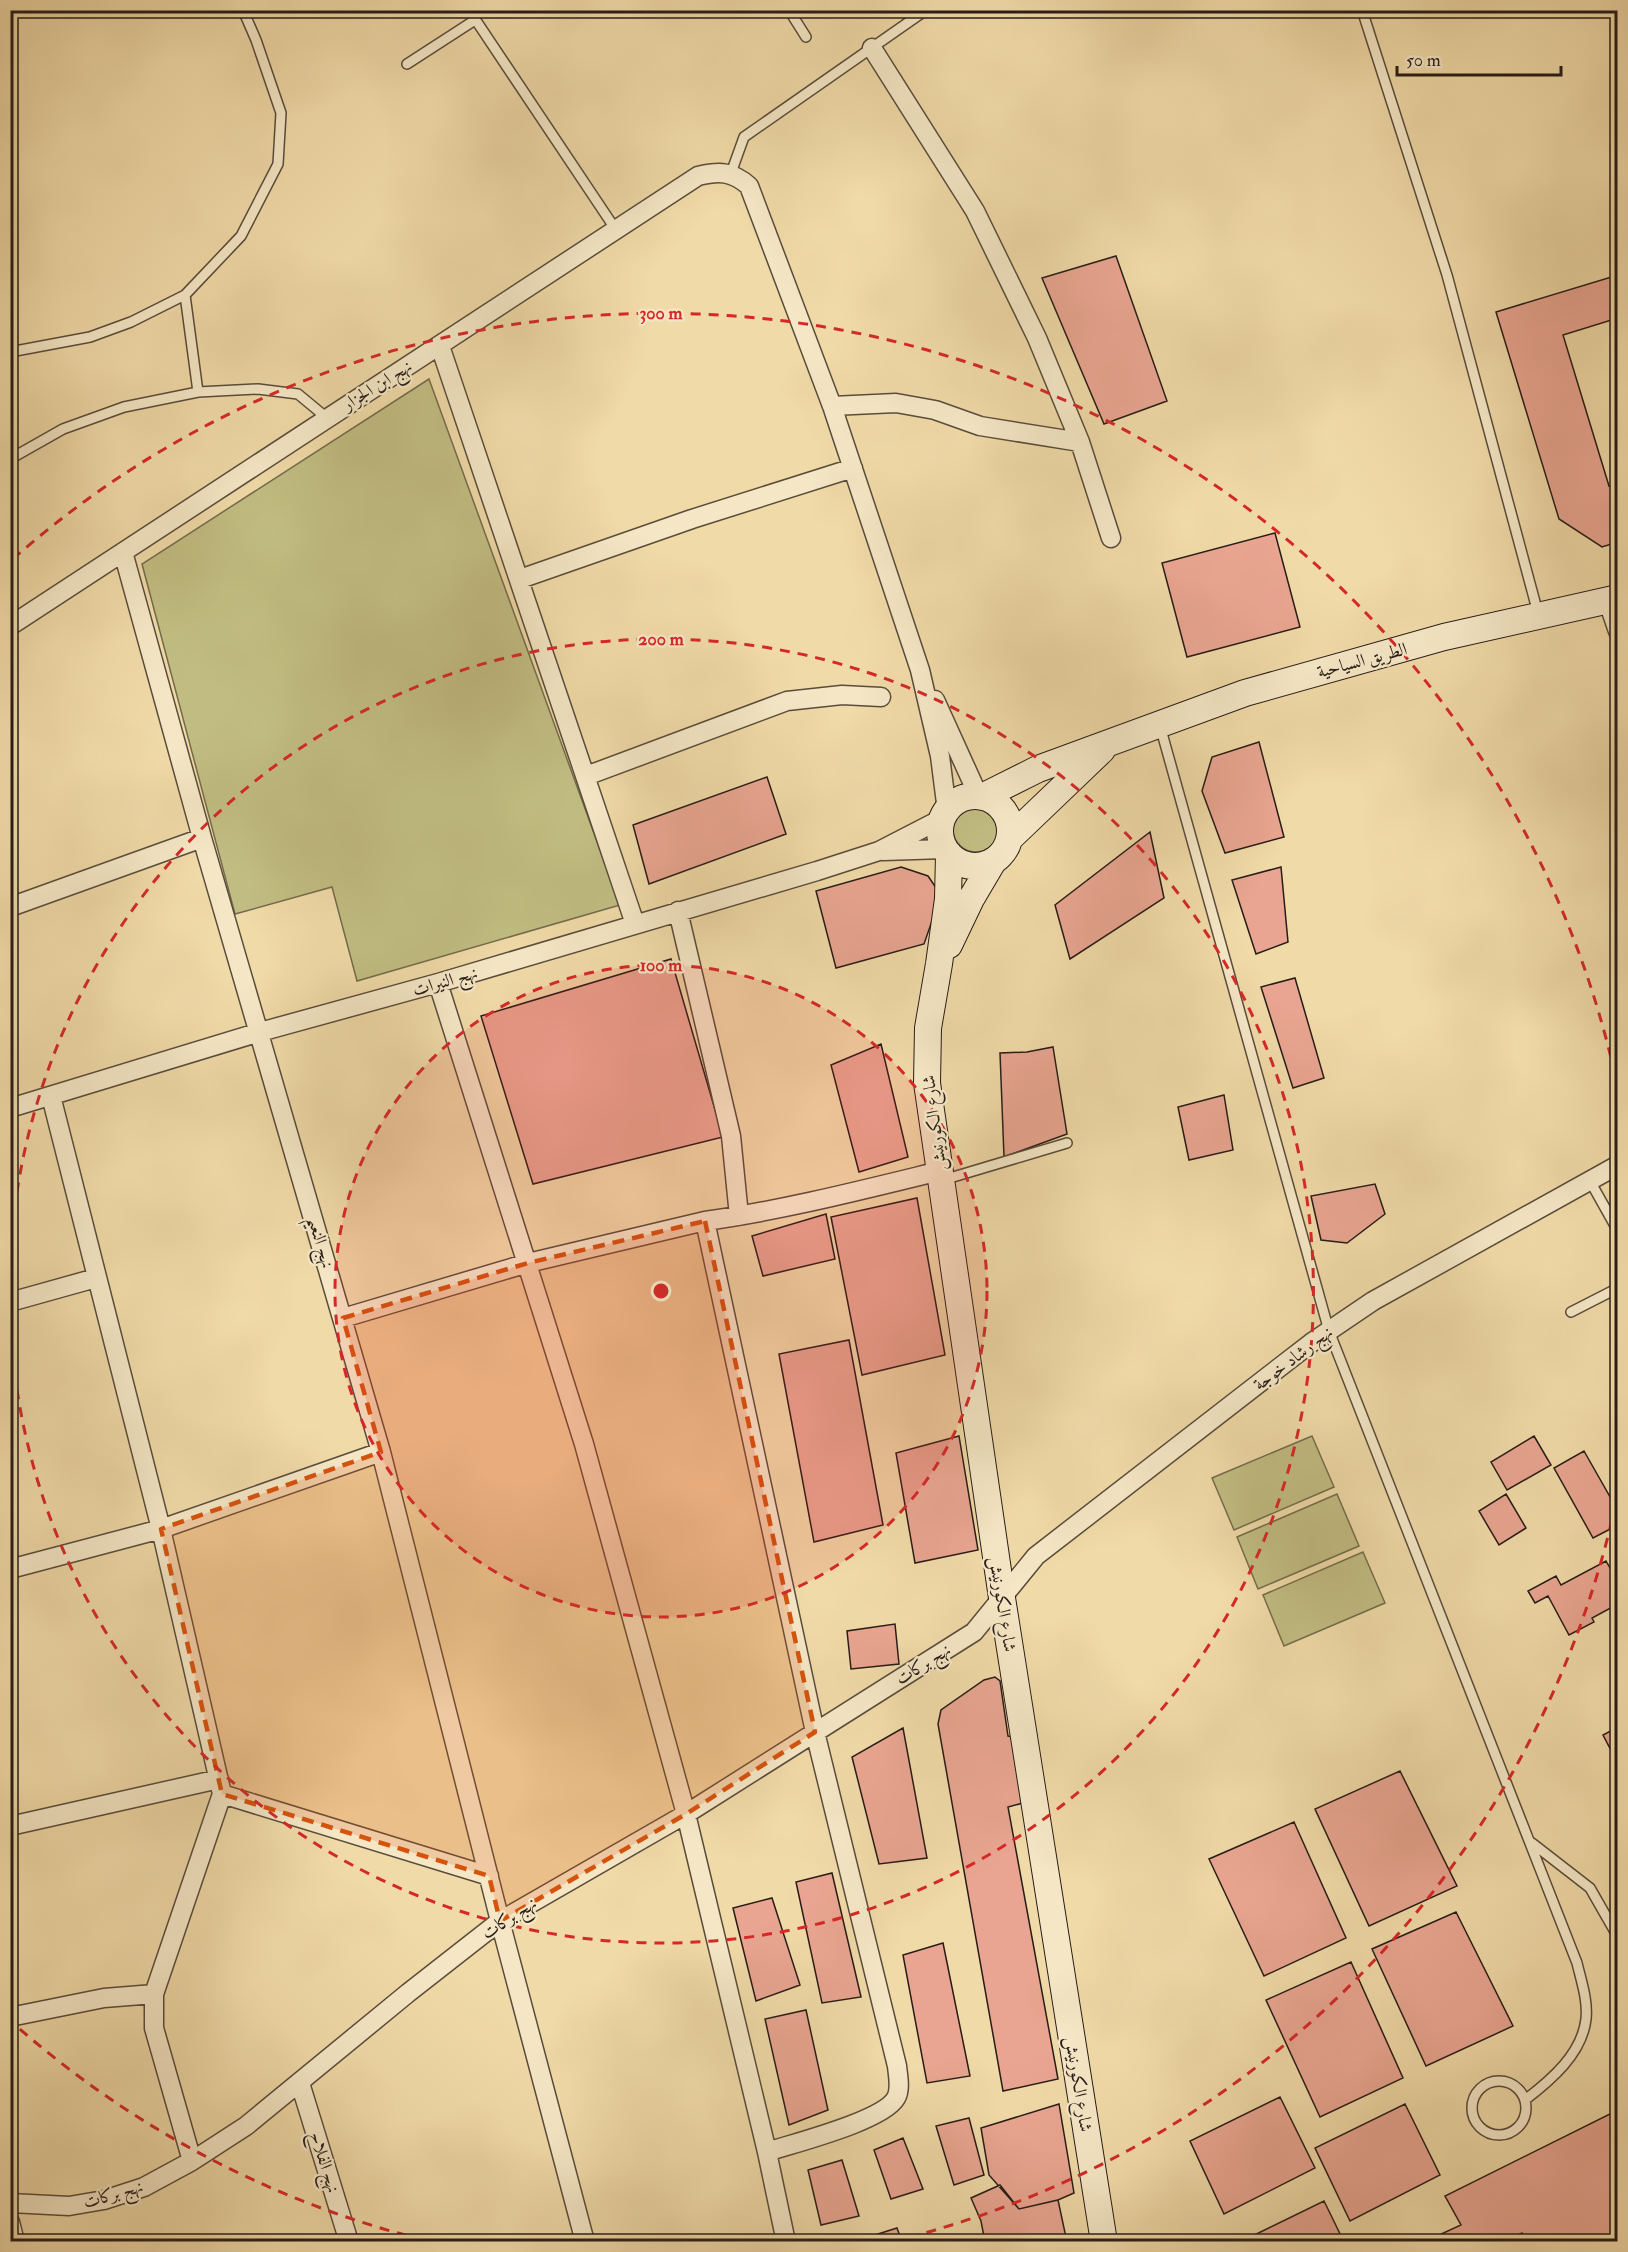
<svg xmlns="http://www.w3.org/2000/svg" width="1628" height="2252" viewBox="0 0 1628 2252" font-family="'IM FELL Double Pica',Amiri,serif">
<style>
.green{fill:#c1bd82;stroke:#746c4c;stroke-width:1.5}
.building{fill:#e9a591;stroke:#271c17;stroke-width:1.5}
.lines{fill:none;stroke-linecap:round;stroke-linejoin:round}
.service-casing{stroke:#594c3b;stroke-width:12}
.minor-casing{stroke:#594c3b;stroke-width:21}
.secondary-casing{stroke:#271c17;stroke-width:28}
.service{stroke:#f5e7c6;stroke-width:9}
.minor{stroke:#f5e7c6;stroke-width:18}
.secondary{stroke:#f5e7c6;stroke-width:26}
.marked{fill:#d5530d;fill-opacity:0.2;stroke:#d5530d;stroke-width:4.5;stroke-dasharray:12 8;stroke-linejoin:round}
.ring{fill:none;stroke:#d62828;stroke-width:3;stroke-dasharray:10 8}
.labels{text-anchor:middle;stroke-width:4.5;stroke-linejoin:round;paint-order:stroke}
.street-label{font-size:18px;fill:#271c17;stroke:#f5e7c6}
.centre{fill:#d62828;stroke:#f5e7c6;stroke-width:3}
.ring-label{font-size:18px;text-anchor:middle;font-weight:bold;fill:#d62828;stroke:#f5e7c6;stroke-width:4.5;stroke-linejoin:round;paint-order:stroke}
</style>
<rect width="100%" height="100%" fill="#f0daa8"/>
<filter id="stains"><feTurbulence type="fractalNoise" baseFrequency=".00333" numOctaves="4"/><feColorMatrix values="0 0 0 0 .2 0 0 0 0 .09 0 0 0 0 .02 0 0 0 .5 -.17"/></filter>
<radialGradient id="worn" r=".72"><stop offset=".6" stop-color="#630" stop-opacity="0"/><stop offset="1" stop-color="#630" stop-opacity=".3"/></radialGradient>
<path class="green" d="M 429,379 L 620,905 L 357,981 L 332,887 L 235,914 L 142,564 Z
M953 829a23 23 0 1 1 46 0a23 23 0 1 1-46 0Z
M 1312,1436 L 1334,1487 L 1234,1530 L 1212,1478 Z
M 1337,1494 L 1359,1546 L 1258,1589 L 1237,1537 Z
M 1363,1552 L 1385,1603 L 1284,1646 L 1263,1595 Z"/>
<path class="building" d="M 1116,256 L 1167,401 L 1104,424 L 1042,278 Z
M 1618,275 L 1618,318 L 1563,335 L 1609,486 L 1618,484 L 1618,542 L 1602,547 L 1559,519 L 1496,312 Z
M 1275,533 L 1300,627 L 1187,657 L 1162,563 Z
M 1259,742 L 1284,837 L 1225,853 L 1202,791 L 1212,757 Z
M 767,777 L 786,834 L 649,884 L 633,825 Z
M 1150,832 L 1164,898 L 1070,959 L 1055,905 Z
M 901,867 L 928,876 L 941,895 L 924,944 L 836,968 L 816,891 Z
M 1281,867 L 1288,942 L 1256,954 L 1232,880 Z
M 671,959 L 723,1137 L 533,1184 L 481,1016 Z
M 1295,978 L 1324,1078 L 1293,1088 L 1261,987 Z
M 881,1044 L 908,1157 L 859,1172 L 831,1065 Z
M 1053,1047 L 1067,1134 L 1004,1157 L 1000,1053 L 1027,1052 Z
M 1224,1095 L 1233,1150 L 1189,1160 L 1178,1107 Z
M 1375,1184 L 1385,1214 L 1347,1243 L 1321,1240 L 1311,1196 Z
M 917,1198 L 945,1355 L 862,1375 L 831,1217 Z
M 826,1214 L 835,1259 L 763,1276 L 752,1236 Z
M 849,1340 L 883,1525 L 814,1542 L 779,1354 Z
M 959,1436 L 978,1550 L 915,1563 L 896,1453 Z
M 1534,1436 L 1551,1465 L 1507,1490 L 1491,1462 Z
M 1584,1451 L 1618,1511 L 1618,1525 L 1593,1538 L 1554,1468 Z
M 1506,1494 L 1526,1528 L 1499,1545 L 1479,1511 Z
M 1606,1561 L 1618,1582 L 1618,1604 L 1592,1618 L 1594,1622 L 1569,1635 L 1548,1596 L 1535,1603 L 1528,1591 L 1556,1576 L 1561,1585 Z
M 895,1624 L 899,1664 L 851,1669 L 847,1631 Z
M 995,1677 L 1000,1681 L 1008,1736 L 1016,1737 L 1023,1803 L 1008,1807 L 1058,2079 L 1003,2091 L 938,1724 L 941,1710 L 984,1680 Z
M 1618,1727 L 1618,1754 L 1614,1756 L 1603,1735 Z
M 903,1728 L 927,1858 L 879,1864 L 852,1757 Z
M 1400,1771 L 1457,1886 L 1369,1926 L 1315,1809 Z
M 1294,1822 L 1346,1938 L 1264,1976 L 1209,1859 Z
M 832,1873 L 861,1997 L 822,2003 L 796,1882 Z
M 772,1898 L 800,1985 L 756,2001 L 733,1908 Z
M 1456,1912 L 1513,2026 L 1426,2066 L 1372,1949 Z
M 943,1943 L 970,2076 L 927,2083 L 903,1955 Z
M 1351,1962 L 1403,2078 L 1320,2117 L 1266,2000 Z
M 806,2010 L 828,2110 L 789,2125 L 765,2019 Z
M 1280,2097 L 1315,2168 L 1224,2214 L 1190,2141 Z
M 1059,2104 L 1074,2193 L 1058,2200 L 1019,2209 L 989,2175 L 981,2128 Z
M 1405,2104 L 1440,2175 L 1350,2221 L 1315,2148 Z
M 1618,2110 L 1618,2242 L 1526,2242 L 1522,2233 L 1504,2242 L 1424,2242 L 1461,2225 L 1445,2196 Z
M 969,2118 L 984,2175 L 954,2185 L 936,2126 Z
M 903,2138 L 923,2189 L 891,2199 L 874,2150 Z
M 842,2160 L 859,2216 L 821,2225 L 808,2170 Z
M 1000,2185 L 1019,2209 L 1058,2200 L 1067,2242 L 985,2242 L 981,2221 L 971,2198 Z
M 1324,2201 L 1344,2242 L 1240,2242 Z
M 897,2228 L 902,2242 L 860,2242 L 859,2240 Z"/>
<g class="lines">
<g class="service-casing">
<path id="service" d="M 469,10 L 616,230
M 789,10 L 806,37
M 1362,10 L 1447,275 L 1538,613
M 407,64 L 475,20
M 731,173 L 744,137 L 926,10
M 10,352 L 90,337 L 131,322 L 185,295
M 198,392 L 185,295 L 241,236 L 278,164 L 281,113 L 256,40 L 243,10
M 10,459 L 63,429 L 124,407 L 198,392 L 258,389 L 298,394 L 327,418
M 1160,726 L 1329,1331 L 1577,1963 C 1581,1980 1588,2000 1586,2019 C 1582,2054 1551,2080 1525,2100
M 943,1180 L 1067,1143
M 1590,1181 L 1618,1231
M 1571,1312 L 1618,1288
M 1532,1843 L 1590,1888 L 1618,1937
M1472 2108a27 27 0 1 1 54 0a27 27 0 1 1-54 0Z"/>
</g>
<g class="minor-casing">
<path id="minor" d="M 872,48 L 975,211 L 1037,338 L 1080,442 L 1111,538
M 440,346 L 635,924
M 832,406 L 896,403 L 935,410 L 980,426 L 1080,442
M 123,552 L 202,838 L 381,1452 L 500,1921 L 585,2242
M 520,579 L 692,519 L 853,468
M 1607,599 L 1618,631
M 10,626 L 698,176 C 719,171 732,171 749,186 L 832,406 L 920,670 L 940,756 L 947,811
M 935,700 L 979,797
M 586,776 L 787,701 L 842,695 L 881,697
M 883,851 L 945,849
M 10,907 L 202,838
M 678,911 L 731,1136 L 739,1216
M 438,983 L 584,1444 L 686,1814 L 767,2152 L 786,2242
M 10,1108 L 260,1032 L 438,983 L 817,871 L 879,851 L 943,818
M 705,1221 C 784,1210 862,1190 940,1171
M 10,1302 L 96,1278
M 343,1318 L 528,1263 L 705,1221 L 815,1732 L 897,2066 C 898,2076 901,2089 896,2098 C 883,2121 794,2143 767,2152
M 10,1569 L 161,1529 L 381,1452
M 222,1794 L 489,1876
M 10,1826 L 219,1779
M 154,1994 L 154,2028 L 192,2161
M 10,2017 L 104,1998 L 154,1994 L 222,1794 L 161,1529 L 51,1096
M 300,2083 L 349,2242
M 10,2203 L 69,2206 L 104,2200 L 144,2187 L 192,2161 L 246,2126 L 408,1993 L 500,1921 L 686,1814 L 974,1632 L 1036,1556 L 1311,1343 L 1373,1301 L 1618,1165
M 10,2222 L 15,2242"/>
</g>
<g class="secondary-casing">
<path id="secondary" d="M940 831a35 35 0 1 1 70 0a35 35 0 1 1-70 0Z
M 982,797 L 1038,769 L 1245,693 L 1444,637 L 1618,598
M 1009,839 L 1102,750
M 949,854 L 948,899 L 939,964 L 928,1028 L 927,1083 L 1002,1598 L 1104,2242
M 949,945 L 971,899 L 994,860"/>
</g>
<use href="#service" class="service"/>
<use href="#minor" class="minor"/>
<use href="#secondary" class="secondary"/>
</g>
<path class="marked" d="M 705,1221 L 815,1732 L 686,1814 L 500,1921 L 489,1876 L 222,1794 L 161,1529 L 381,1452 L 343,1318 L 528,1263 Z"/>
<circle cx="661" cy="1291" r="326" fill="#d62828" fill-opacity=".12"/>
<g class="ring">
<circle cx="661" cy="1291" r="326"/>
<path d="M11 1246A652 652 0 1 1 11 1336"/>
<path d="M1616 1503A978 978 0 0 1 898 2240M424 2240A978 978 0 0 1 13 2023M13 559A978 978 0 0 1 1616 1079"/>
</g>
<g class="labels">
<g class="street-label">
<text transform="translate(377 385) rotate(-32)" y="6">نهج ابن الجزار</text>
<text transform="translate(1362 660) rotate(-15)" y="6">الطريق السياحية</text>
<text transform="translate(445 981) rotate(-16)" y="6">نهج النيرات</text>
<text transform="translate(934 1123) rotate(-97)" y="6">شارع الكورنيش</text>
<text transform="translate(321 1242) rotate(74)" y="6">نهج النعيم</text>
<text transform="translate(1293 1358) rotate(-37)" y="6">نهج رشاد خوجة</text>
<text transform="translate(1003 1604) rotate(81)" y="6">شارع الكورنيش</text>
<text transform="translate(923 1664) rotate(-32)" y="6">نهج بركات</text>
<text transform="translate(509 1918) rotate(-33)" y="6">نهج بركات</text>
<text transform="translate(1079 2084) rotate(81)" y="6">شارع الكورنيش</text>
<text transform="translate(325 2162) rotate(73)" y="6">نهج الفلاح</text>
<text transform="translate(113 2194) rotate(-16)" y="6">نهج بركات</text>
</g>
</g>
<circle cx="661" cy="1291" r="9" class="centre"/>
<g class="ring-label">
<text x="661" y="319">300 m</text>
<text x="661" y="645">200 m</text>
<text x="661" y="971">100 m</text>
</g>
<rect width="1628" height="2252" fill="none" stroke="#f0daa8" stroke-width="36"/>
<rect x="12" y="12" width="1604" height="2228" fill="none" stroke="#271c17" stroke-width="3"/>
<rect x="18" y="18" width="1592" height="2216" fill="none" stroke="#271c17" stroke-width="1.5"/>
<path d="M1397 66v9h164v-9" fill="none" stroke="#271c17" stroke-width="3"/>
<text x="1406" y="66" font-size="18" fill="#271c17" stroke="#f5e7c6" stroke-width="4.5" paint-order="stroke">50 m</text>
<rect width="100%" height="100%" filter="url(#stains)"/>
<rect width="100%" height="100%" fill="url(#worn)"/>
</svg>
